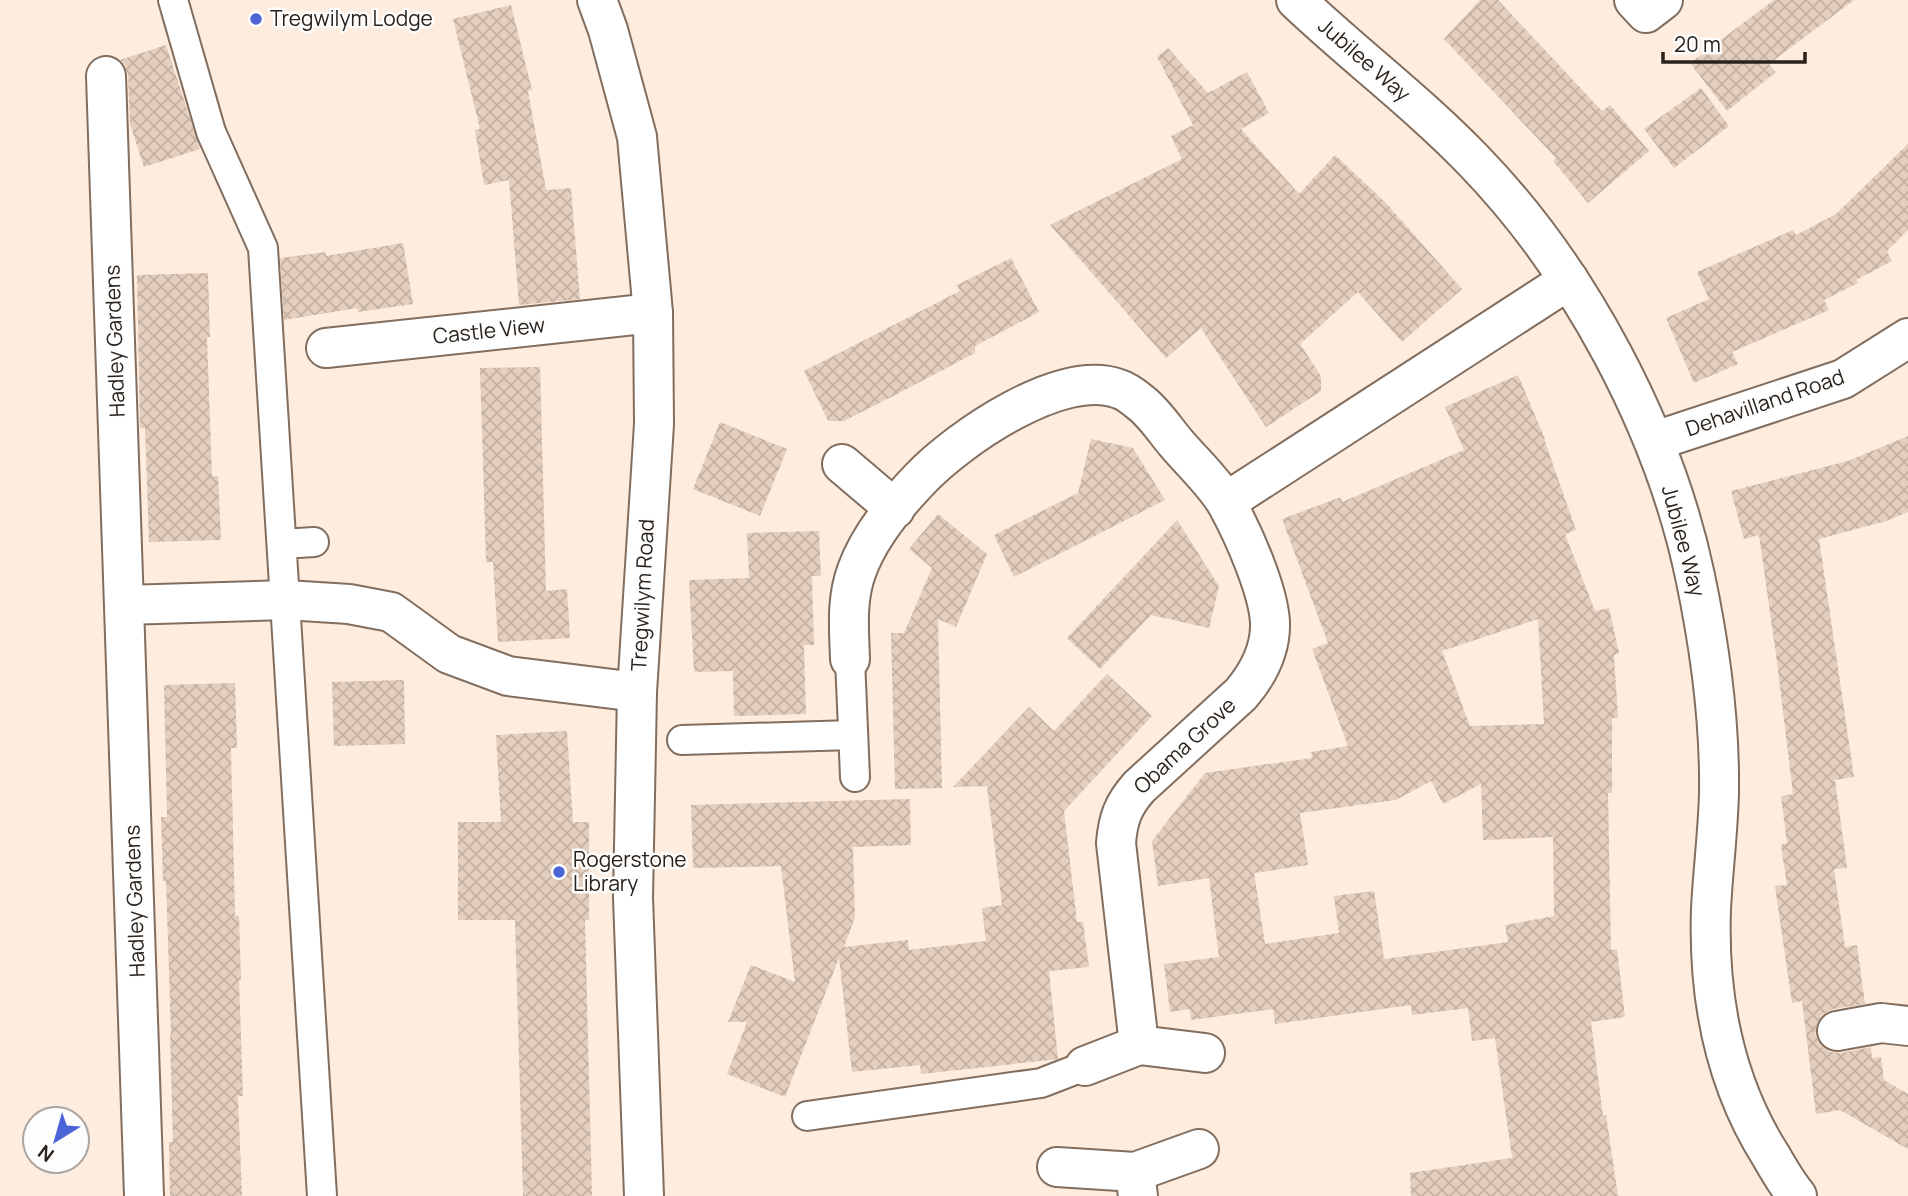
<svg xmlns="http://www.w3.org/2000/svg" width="1908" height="1196" viewBox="0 0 1908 1196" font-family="Manrope,sans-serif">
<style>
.building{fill:url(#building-cross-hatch);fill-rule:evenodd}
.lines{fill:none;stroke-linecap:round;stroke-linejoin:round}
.lane-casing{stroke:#826e5f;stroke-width:32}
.street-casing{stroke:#826e5f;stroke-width:42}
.secondary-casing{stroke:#826e5f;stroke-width:42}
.lane{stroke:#fff;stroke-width:28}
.street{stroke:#fff;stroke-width:38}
.secondary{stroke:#fff;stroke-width:38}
.poi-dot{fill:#4b65d9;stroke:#fdfdfd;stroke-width:2.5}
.labels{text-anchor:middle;stroke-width:5;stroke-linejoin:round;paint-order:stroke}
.poi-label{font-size:21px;fill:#2a221b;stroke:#fdfdfd;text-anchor:start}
.street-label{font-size:21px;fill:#2a221b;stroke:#fdfdfd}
</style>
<defs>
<pattern id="building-cross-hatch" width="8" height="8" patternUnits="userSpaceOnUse" patternTransform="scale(1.75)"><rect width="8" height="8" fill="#e4cebd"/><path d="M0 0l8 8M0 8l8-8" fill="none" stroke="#c4b1a2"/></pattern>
</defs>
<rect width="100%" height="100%" fill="#feecde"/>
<path class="building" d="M 1480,0 L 1498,0 L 1602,111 L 1610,105 L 1649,151 L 1588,203 L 1553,161 L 1556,158 L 1444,39 Z
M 1774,0 L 1854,0 L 1769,64 L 1776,72 L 1727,111 L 1690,63 Z
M 511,5 L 532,90 L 528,91 L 546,190 L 571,188 L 580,299 L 519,305 L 509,180 L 484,185 L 475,130 L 480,129 L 453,19 Z
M 166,45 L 200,149 L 144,167 L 130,124 L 128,75 L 125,65 L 120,60 Z
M 1168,48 L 1208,93 L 1247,72 L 1269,113 L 1241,129 L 1299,194 L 1335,155 L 1385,202 L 1462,289 L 1402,342 L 1358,292 L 1300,344 L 1321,376 L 1321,391 L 1266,427 L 1201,328 L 1166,358 L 1050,225 L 1182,159 L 1171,136 L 1193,125 L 1157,57 Z
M 1701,88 L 1729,126 L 1674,168 L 1644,129 Z
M 1908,144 L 1908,230 L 1887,251 L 1892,261 L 1856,280 L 1858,283 L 1824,300 L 1829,310 L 1732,352 L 1738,364 L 1694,383 L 1666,318 L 1709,299 L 1697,272 L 1793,230 L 1796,235 L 1836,214 Z
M 403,243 L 413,304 L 358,312 L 357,308 L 284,320 L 280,258 L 326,252 L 326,256 Z
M 1011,258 L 1039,312 L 975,346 L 975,353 L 901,392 L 844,421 L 828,421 L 804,371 L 960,291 L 957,285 Z
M 208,273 L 210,337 L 207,337 L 212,476 L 218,476 L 221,540 L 149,542 L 145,428 L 140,428 L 137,275 Z
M 540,367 L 546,591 L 567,589 L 570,638 L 498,642 L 493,562 L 486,562 L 480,368 Z
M 1518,375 L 1545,439 L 1544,439 L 1576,530 L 1565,534 L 1595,611 L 1609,608 L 1619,653 L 1614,655 L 1618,718 L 1612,718 L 1612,793 L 1608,793 L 1611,950 L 1617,949 L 1625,1017 L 1591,1022 L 1603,1116 L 1606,1115 L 1618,1196 L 1411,1196 L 1410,1173 L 1512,1158 L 1495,1038 L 1472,1041 L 1468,1008 L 1412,1015 L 1411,1005 L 1275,1024 L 1273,1009 L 1191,1020 L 1190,1009 L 1170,1012 L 1164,964 L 1219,957 L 1209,878 L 1158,886 L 1152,841 L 1205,773 L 1312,758 L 1311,752 L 1348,746 L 1312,649 L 1328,643 L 1282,519 L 1341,497 L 1342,502 L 1464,450 L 1445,407 ZM 1538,619 L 1544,724 L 1470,726 L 1442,651 ZM 1431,781 L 1443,804 L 1481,784 L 1483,840 L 1553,837 L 1554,916 L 1505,925 L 1508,942 L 1384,959 L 1374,891 L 1334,896 L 1339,933 L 1265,944 L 1254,873 L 1308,865 L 1300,813 L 1396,800 Z
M 720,422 L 787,449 L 760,516 L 693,489 Z
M 1908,436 L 1908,512 L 1886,521 L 1819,539 L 1854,777 L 1835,780 L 1847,868 L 1834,869 L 1845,947 L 1857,945 L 1865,1004 L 1833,1009 L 1823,1014 L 1817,1023 L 1815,1034 L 1821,1046 L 1830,1052 L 1841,1053 L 1871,1047 L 1872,1058 L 1881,1057 L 1884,1080 L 1908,1094 L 1908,1149 L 1840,1110 L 1816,1114 L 1802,1001 L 1792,1003 L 1775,886 L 1787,885 L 1781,845 L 1787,843 L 1781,796 L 1793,794 L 1777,662 L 1759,535 L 1744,539 L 1731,491 L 1848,461 Z
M 1091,439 L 1133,448 L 1165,500 L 1014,577 L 994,535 L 1078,493 Z
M 938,514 L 987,554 L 956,627 L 938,619 L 942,788 L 895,789 L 891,633 L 904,633 L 932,568 L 909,549 Z
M 1177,520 L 1219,586 L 1209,628 L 1151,615 L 1100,669 L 1067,638 Z
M 819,531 L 821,576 L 812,576 L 814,645 L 804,645 L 806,714 L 734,716 L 733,671 L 694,672 L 689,580 L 749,578 L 747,533 Z
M 1107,674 L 1152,716 L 1064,811 L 1077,922 L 1083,922 L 1089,967 L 1049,971 L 1058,1059 L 921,1074 L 920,1065 L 852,1072 L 839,958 L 785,1097 L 727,1074 L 747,1022 L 728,1022 L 751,965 L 795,982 L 781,866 L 693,868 L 691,805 L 910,799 L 911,845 L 853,847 L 855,917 L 844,947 L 908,940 L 909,950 L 986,941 L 982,908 L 1002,905 L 987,786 L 953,787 L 1029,707 L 1054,731 Z
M 404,680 L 405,744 L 334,746 L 332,682 Z
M 235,683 L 237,748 L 231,748 L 235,916 L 239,916 L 241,980 L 239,980 L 243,1096 L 238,1096 L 242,1196 L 170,1196 L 169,1142 L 173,1142 L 170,1034 L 171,1034 L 166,881 L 163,881 L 161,817 L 167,817 L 164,685 Z
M 567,731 L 573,822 L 589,822 L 589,920 L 585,920 L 592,1196 L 523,1196 L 515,920 L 458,920 L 458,822 L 501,822 L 496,735 Z"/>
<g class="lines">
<g class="lane-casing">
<path id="lane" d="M 173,0 L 211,132 L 263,248 L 322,1196
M 282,544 L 314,542
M 850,659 L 855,777
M 682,740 L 853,735
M 807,1116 L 1041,1083 L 1085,1066"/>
</g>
<g class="street-casing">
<path id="street" d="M 1634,0 L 1646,13 L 1663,0
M 106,76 L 144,1196
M 326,348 L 653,313
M 1655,441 L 1843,379 L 1908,338
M 842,464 L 895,509
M 1226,502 L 1569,280
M 124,605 L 286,600 L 349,604 L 391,612 L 449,654 L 508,676 L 637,692
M 850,659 C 849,629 846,599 857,570 C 869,537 895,505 920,479 C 958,439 1062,367 1119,389 C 1126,391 1135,398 1141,403 C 1154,413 1165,430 1176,443 C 1191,461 1215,483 1227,504 C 1243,533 1268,589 1270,622 C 1271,650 1258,674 1241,694 L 1139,787 C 1123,805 1118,819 1116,843 L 1139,1045
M 1837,1031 L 1881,1023 L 1908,1026
M 1085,1066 L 1139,1045 L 1205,1053
M 1057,1167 L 1135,1172 L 1138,1196
M 1135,1172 L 1199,1149"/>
</g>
<g class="secondary-casing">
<path id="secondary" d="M 597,0 L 608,30 L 637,137 L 653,313 L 654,424 L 637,692 L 633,898 L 644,1196
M 1296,0 C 1354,55 1418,103 1473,160 C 1579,269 1664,428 1695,576 C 1710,647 1720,721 1719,793 C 1718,832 1713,870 1711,909 C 1708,996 1724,1082 1771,1156 C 1779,1170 1787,1184 1797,1196"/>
</g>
<use href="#lane" class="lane"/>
<use href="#street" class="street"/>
<use href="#secondary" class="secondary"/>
</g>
<g class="poi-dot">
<circle cx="256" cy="19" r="7"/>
<circle cx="559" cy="872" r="7"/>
</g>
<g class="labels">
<g class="poi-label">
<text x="270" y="26">Tregwilym Lodge</text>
<text x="573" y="867">Rogerstone<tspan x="573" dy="24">Library</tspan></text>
</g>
<g class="street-label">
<text transform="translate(1364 60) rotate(41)" y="7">Jubilee Way</text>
<text transform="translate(489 331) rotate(-6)" y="7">Castle View</text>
<text transform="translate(115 341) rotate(-92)" y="7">Hadley Gardens</text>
<text transform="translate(1765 403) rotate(-19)" y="7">Dehavilland Road</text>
<text transform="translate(1683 541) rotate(75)" y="7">Jubilee Way</text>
<text transform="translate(643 595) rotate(-87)" y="7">Tregwilym Road</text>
<text transform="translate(1185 746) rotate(-43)" y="7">Obama Grove</text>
<text transform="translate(135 901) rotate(-92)" y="7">Hadley Gardens</text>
</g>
</g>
<g transform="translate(56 1140) rotate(217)"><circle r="33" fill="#fdfdfd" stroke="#a9a5a3" stroke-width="2"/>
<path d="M0-5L12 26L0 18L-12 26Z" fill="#4b65d9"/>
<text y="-10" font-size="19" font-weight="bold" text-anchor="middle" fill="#2a221b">N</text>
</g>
<path d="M1663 52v10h142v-10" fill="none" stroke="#2a221b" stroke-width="3.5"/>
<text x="1674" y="52" font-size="21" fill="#2a221b" stroke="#fdfdfd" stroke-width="5" paint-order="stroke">20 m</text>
</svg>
